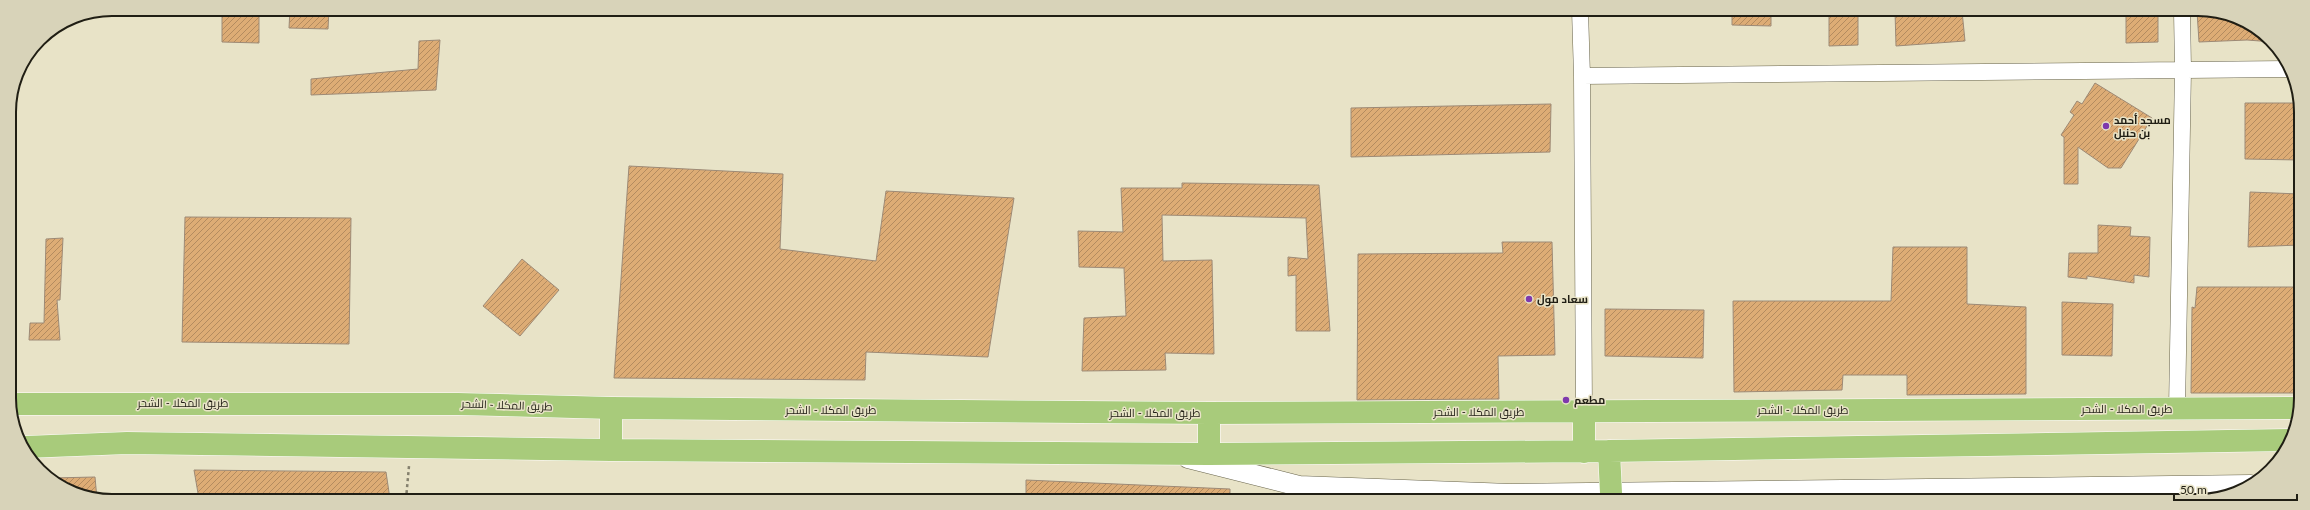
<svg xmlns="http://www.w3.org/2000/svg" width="2310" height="510" viewBox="0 0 2310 510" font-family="Lato,Cairo,sans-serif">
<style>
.built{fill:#ddd6b3}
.building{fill:url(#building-hatch);stroke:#9d8a76}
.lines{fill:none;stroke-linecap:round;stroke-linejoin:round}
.minor-casing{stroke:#68644b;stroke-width:17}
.tertiary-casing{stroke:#68644b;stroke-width:21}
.trunk-casing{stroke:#fff;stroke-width:23}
.path{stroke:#85816e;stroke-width:2.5;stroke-dasharray:3 3;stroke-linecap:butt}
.minor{stroke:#fff;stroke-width:16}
.tertiary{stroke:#fff;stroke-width:20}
.trunk{stroke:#a8cb7b;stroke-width:22}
.poi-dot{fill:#7e39ad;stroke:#e8e3c7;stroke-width:1.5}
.labels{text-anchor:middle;stroke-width:3;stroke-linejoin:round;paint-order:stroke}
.poi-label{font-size:11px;font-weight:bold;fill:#201e14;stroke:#e8e3c7;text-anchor:start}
.street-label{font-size:11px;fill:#201e14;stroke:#e8e3c7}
.rim{fill:none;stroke:#201e14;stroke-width:2}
</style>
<defs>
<pattern id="building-hatch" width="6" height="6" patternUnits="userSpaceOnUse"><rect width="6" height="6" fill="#ddac75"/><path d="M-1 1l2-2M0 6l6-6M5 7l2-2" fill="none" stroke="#b38b5f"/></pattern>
</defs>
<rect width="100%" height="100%" fill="#e8e3c7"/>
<path class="built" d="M 2083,499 L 2084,501 L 1986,501 Z"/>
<path class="building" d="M 222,9 L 259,9 L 259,43 L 222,42 Z
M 290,9 L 329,9 L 328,29 L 289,28 Z
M 1732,10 L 1771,11 L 1771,26 L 1732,25 Z
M 1829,11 L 1858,11 L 1858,45 L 1829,46 Z
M 1895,11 L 1962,11 L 1965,41 L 1896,46 Z
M 2126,11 L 2158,11 L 2158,42 L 2126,43 Z
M 2197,11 L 2218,11 L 2271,39 L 2273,42 L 2247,40 L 2199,42 Z
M 440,40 L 436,90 L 311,95 L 311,79 L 418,69 L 419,41 Z
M 2095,83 L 2152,118 L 2121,168 L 2108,168 L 2078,147 L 2078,184 L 2064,184 L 2064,137 L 2061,135 L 2074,115 L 2070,112 L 2077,101 L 2082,104 Z
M 2245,103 L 2299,103 L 2299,160 L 2245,159 Z
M 1551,104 L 1550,152 L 1351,157 L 1351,108 Z
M 629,166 L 783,174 L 780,249 L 876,261 L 886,191 L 1014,198 L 988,357 L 866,352 L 865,380 L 614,378 Z
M 1182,183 L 1319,185 L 1330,331 L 1296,331 L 1296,275 L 1288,276 L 1288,257 L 1308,259 L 1306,218 L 1162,215 L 1163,261 L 1212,260 L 1214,354 L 1165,353 L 1166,370 L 1082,371 L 1084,318 L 1126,316 L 1124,268 L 1079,267 L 1078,231 L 1123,232 L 1121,188 L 1182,188 Z
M 2250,192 L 2299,194 L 2299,245 L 2248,247 Z
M 185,217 L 351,218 L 349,344 L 182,342 Z
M 2098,225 L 2131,227 L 2130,236 L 2150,237 L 2149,277 L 2134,275 L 2134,283 L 2087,276 L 2087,279 L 2068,277 L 2069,253 L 2098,253 Z
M 63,238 L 60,300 L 57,300 L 60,340 L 29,340 L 30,323 L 44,323 L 46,239 Z
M 1502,242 L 1552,242 L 1555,355 L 1498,356 L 1499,399 L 1357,400 L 1358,254 L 1503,253 Z
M 1893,247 L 1967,247 L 1967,304 L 2026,307 L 2026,394 L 1907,395 L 1907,375 L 1843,375 L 1842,390 L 1734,392 L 1733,301 L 1891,301 Z
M 522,259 L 559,290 L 520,336 L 483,306 Z
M 2197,287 L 2299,287 L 2299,393 L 2191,393 L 2192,307 L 2195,308 Z
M 2062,302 L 2113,304 L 2112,356 L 2062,355 Z
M 1605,309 L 1704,310 L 1703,358 L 1605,356 Z
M 194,470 L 386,472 L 390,499 L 199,499 Z
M 95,477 L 97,499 L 92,499 L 51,478 Z
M 1026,480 L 1230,489 L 1230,500 L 1026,500 Z"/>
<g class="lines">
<g class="minor-casing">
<path id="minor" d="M 1580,10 L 1582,76 L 1584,412
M 1582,76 L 2287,69
M 2177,409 L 2183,70 L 2182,11"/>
</g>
<g class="tertiary-casing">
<path id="tertiary" d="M 1188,458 L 1299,486 L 1510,494 L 2251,485"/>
</g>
<g class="trunk-casing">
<path id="trunk" d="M 11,404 L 458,404 L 611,408 L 1209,413 L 2299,408
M 1584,412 L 1584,452
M 26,447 L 127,443 L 611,450 L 1209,454 L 1609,451 L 2291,440
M 611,450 L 611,408
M 1609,451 L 1611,493
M 1209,454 L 1209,413"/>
</g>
<path class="path" d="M 406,499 L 409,466"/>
<use href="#minor" class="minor"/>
<use href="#tertiary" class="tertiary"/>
<use href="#trunk" class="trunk"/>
</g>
<g class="poi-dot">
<circle cx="2106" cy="126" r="4"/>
<circle cx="1529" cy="299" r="4"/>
<circle cx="1566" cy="400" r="4"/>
</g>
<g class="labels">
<g class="poi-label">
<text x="2114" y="124">مسجد أحمد<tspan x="2114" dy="13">بن حنبل</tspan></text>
<text x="1537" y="303">سعاد مول</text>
<text x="1574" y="404">مطعم</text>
</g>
<g class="street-label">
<text x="183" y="407">طريق المكلا - الشحر</text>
<text transform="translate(507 405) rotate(2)" y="4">طريق المكلا - الشحر</text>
<text x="2127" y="413">طريق المكلا - الشحر</text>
<text x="831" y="414">طريق المكلا - الشحر</text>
<text x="1803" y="414">طريق المكلا - الشحر</text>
<text x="1479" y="416">طريق المكلا - الشحر</text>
<text x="1155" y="417">طريق المكلا - الشحر</text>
</g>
</g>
<path d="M0 0H2310V510H0ZM112 16H2198A96 96 0 0 1 2294 112V398A96 96 0 0 1 2198 494H112A96 96 0 0 1 16 398V112A96 96 0 0 1 112 16Z" fill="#d8d3b9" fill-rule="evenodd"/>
<path class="rim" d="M112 16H2198A96 96 0 0 1 2294 112V398A96 96 0 0 1 2198 494H112A96 96 0 0 1 16 398V112A96 96 0 0 1 112 16Z"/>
<path d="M2174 494v6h123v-6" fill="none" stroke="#201e14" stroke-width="2"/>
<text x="2180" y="494" font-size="12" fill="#201e14" stroke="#e8e3c7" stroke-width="3" paint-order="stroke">50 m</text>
</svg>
